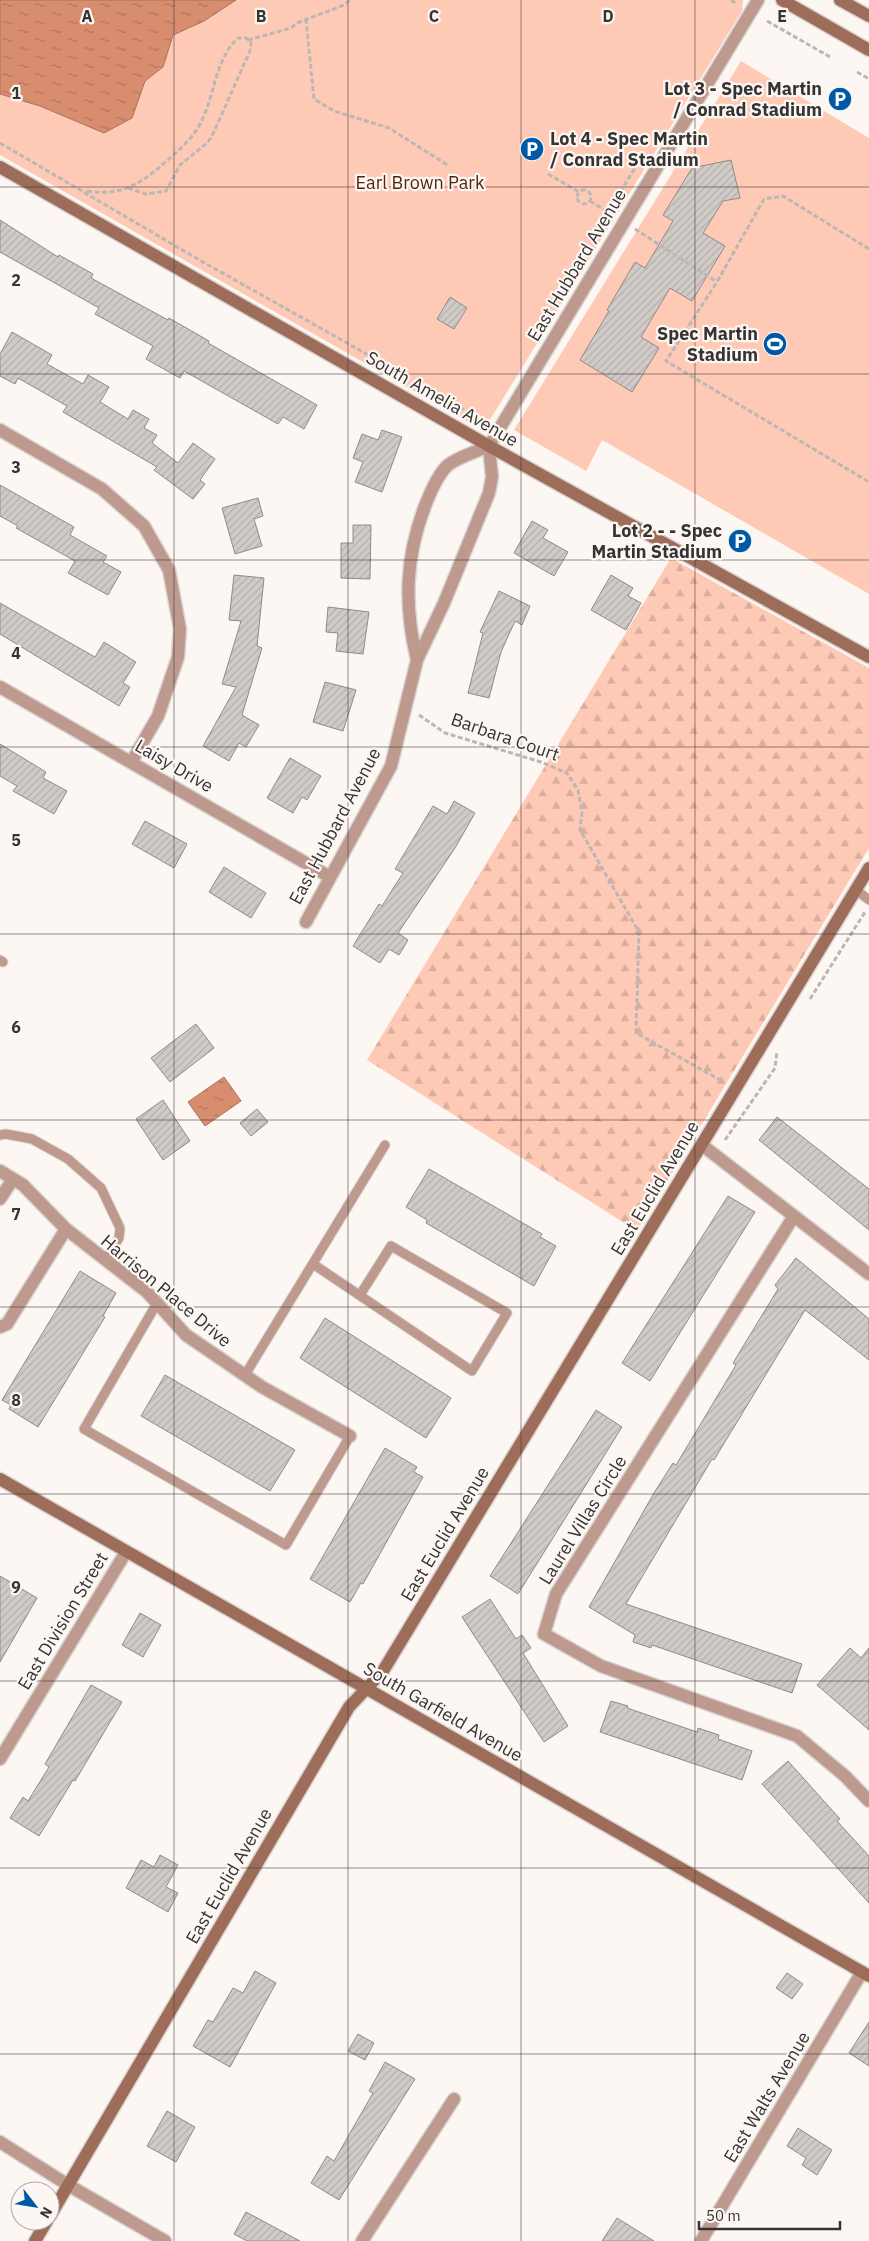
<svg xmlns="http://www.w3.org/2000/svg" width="869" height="2241" viewBox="0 0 869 2241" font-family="'IBM Plex Sans',sans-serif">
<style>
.green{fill:#fecab5}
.forest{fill:url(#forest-firs)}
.water{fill:url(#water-ripples);stroke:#a7725d}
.building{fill:url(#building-hatch);stroke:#908a88}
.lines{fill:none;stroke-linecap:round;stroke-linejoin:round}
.lane-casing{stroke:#d9d4d1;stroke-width:11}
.street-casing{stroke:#d9d4d1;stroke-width:15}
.secondary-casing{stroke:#d9d4d1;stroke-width:15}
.path{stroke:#bcb7b5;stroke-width:3;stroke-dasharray:5 2.5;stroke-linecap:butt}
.lane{stroke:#bd9a8d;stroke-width:9}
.street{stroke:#bd9a8d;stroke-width:12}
.secondary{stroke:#9d6d59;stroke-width:12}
.grid{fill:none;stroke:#363433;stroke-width:1;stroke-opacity:0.55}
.labels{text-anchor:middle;stroke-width:4.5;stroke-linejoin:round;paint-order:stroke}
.poi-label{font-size:18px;font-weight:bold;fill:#363433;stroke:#fdf7f4;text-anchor:end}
.park-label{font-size:18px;fill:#54240e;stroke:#fdf7f4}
.street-label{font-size:18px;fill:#363433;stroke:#fdf7f4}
.grid-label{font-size:16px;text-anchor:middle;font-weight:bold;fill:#363433;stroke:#fdf7f4;stroke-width:4.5;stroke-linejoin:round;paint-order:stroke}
</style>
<defs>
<pattern id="forest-firs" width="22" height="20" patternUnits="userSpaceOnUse" patternTransform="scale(1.25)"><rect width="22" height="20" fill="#fecab5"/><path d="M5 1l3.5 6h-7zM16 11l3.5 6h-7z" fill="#daae9c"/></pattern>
<pattern id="water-ripples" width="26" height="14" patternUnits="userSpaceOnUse" patternTransform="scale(1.25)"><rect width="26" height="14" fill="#d88d6f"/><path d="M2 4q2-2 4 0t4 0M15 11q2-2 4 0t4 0" fill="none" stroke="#b0745c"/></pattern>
<pattern id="building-hatch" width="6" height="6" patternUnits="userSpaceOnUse" patternTransform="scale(1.25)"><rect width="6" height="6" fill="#d1cbc8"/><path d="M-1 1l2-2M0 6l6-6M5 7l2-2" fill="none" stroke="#b4afac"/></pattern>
</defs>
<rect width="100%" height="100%" fill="#fdf7f4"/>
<path class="green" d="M 0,0 L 743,0 L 742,11 L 491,418 L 482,425 L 475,426 L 0,155 Z
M 741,61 L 869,138 L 869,594 L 602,440 L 586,471 L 514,430 Z"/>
<path class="forest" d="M 671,558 L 869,668 L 869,848 L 637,1231 L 367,1060 Z"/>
<path class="water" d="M 0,0 L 236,0 L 204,21 L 173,35 L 163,67 L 145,81 L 132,118 L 104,133 L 40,106 L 0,94 Z
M 224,1077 L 241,1101 L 205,1126 L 188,1102 Z"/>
<path class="building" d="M 731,160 L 740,198 L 723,201 L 703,233 L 725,246 L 692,301 L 670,288 L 641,337 L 659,348 L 632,392 L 580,360 L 609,311 L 607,310 L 635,262 L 645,268 L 673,221 L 663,215 L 692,168 Z
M 0,220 L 58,257 L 59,255 L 93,274 L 91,278 L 168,320 L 169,318 L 209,341 L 208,343 L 317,405 L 304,429 L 283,417 L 278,424 L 184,371 L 180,378 L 146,359 L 153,346 L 95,314 L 99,308 L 0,252 Z
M 450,297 L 467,308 L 454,329 L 437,319 Z
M 12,332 L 52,355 L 47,364 L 83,384 L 88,375 L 109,387 L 100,402 L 128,419 L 133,410 L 149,419 L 144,428 L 157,435 L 152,443 L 178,463 L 193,443 L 215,459 L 200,480 L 205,484 L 193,499 L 154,470 L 157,467 L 63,412 L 67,406 L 18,378 L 15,384 L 0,376 L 0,354 Z
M 382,430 L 402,437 L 382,492 L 355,482 L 363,462 L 353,458 L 362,434 L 378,440 Z
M 0,485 L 74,527 L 70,535 L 107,556 L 103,562 L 121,572 L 108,595 L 68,573 L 75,561 L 16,528 L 18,526 L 0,516 Z
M 258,498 L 263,516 L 254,519 L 262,546 L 235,554 L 222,508 Z
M 532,521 L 548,530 L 543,538 L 568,552 L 554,576 L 514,553 Z
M 353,525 L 371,525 L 370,579 L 341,578 L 341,543 L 353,543 Z
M 234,575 L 264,578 L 257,646 L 262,648 L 242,715 L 259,725 L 246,747 L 239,743 L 229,761 L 203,746 L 236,687 L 222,684 L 241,621 L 229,620 Z
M 611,575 L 633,588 L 628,596 L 641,603 L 626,630 L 591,610 Z
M 499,591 L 530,606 L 522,625 L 515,621 L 501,652 L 489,698 L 468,693 L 483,633 L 480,632 Z
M 0,603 L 95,657 L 104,642 L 136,662 L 123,683 L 130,687 L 119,706 L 0,634 Z
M 328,607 L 369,612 L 363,654 L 336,651 L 338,633 L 326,632 Z
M 325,682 L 356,690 L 343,731 L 313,722 Z
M 0,744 L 46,772 L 43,778 L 67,791 L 54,814 L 13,791 L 17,786 L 0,776 Z
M 290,758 L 321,776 L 307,800 L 302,797 L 293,813 L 267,798 Z
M 454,801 L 475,813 L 455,848 L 398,933 L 408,940 L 399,955 L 389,949 L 380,963 L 353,946 L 379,904 L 382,906 L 403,873 L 395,869 L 433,806 L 447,814 Z
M 145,821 L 187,844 L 174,868 L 132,844 Z
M 224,867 L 266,893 L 251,918 L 209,892 Z
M 196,1024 L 214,1048 L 170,1082 L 151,1058 Z
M 163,1100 L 190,1141 L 163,1160 L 136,1119 Z
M 257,1109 L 268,1122 L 251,1136 L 240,1123 Z
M 777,1117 L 869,1189 L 869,1230 L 759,1140 Z
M 429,1169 L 542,1234 L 540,1237 L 556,1246 L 534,1286 L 426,1223 L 427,1220 L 406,1207 Z
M 728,1196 L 755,1212 L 650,1381 L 622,1363 Z
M 796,1258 L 869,1319 L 869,1360 L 805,1310 L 714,1460 L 712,1459 L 626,1604 L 802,1664 L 792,1693 L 652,1645 L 651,1648 L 633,1642 L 635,1635 L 589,1607 L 654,1493 L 673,1463 L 676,1465 L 736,1365 L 733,1363 L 778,1289 L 775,1285 Z
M 80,1271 L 116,1293 L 103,1316 L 105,1317 L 38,1427 L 9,1409 L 11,1405 L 2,1400 Z
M 325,1318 L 451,1398 L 426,1438 L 300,1358 Z
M 165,1375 L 295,1450 L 270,1491 L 141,1416 Z
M 596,1410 L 622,1427 L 518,1594 L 490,1576 Z
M 385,1448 L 417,1467 L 414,1472 L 423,1477 L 363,1584 L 361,1583 L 350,1602 L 310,1579 Z
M 0,1576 L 37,1598 L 0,1662 Z
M 490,1599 L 516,1639 L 522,1635 L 531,1648 L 523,1653 L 568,1726 L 544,1742 L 462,1617 Z
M 140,1613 L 161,1625 L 143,1657 L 122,1645 Z
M 850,1648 L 861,1658 L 869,1648 L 869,1730 L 817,1685 Z
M 91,1685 L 122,1702 L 75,1781 L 73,1780 L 39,1836 L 10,1818 L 23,1797 L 28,1801 L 49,1767 L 45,1764 Z
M 611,1701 L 628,1706 L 627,1708 L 697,1732 L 698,1728 L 719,1735 L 718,1739 L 752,1751 L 742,1780 L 600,1732 Z
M 788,1761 L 840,1819 L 837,1821 L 869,1856 L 869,1903 L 762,1784 Z
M 160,1855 L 178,1865 L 166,1887 L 178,1893 L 168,1912 L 126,1888 L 141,1860 L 154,1867 Z
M 255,1971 L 276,1983 L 230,2067 L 193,2046 L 208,2020 L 213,2022 L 233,1988 L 243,1993 Z
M 787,1973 L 803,1984 L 792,1999 L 776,1988 Z
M 869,2022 L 869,2066 L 849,2053 Z
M 358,2034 L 374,2043 L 365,2060 L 348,2051 Z
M 385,2062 L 415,2079 L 339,2200 L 311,2183 L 327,2156 L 334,2161 L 373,2093 L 369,2091 Z
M 167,2111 L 195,2127 L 176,2162 L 147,2146 Z
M 798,2128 L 832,2150 L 817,2175 L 802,2165 L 806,2158 L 787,2146 Z
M 246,2212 L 300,2241 L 247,2241 L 234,2234 Z
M 617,2218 L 654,2241 L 602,2241 Z"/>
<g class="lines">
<g class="lane-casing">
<path id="lane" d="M 856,890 L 869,900
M 0,960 L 3,962
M 0,1135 L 6,1134 L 32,1139 L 68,1159 L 101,1188 L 120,1228 L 119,1238 L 105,1260
M 313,1264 L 472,1371 L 507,1313 L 391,1246 L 360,1295
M 157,1303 L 84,1429 L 286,1545 L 350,1436
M 245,1375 L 385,1145"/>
</g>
<g class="street-casing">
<path id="street" d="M 0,430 L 102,489 L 144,526 L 169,570 L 180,629 L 178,657 L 158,716 L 132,761
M 489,446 L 492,477 L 489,493 L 444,603 L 417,660 C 404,606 405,558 425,506 C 430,493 437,476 447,466 C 457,457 476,452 489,446 L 758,0
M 0,687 L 330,877
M 306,922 L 391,766 L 417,660
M 702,1145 L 869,1274
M 0,1171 L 23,1185 L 66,1229 L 147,1292 L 186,1335 L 262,1387 L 350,1436
M 0,1199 L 13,1179
M 794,1216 L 556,1594 L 544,1634 L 601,1666 L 797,1736 L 845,1776 L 869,1801
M 0,1327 L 7,1324 L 66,1229
M 0,1759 L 126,1552
M 0,2142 L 68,2185 L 165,2241
M 362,2241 L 454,2099
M 701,2241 L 862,1972"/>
</g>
<g class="secondary-casing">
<path id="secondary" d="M 782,0 L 869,50
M 840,0 L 869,16
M 0,167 L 489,446 L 869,657
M 0,1479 L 869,1976
M 50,2216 L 349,1707 L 383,1671 L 869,868
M 35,2241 L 47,2221"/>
</g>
<path class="path" d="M 731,0 L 737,4
M 306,19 L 314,99 L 334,111 L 389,128 L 449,166
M 767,21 L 832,58
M 248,40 L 291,28 L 297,23 L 344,5 L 350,0
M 857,72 L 869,79
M 0,143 L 196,258 L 363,352 L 408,380
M 548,174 L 579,192
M577 197a7 7 0 1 1 14 0a7 7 0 1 1-14 0Z
M 87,191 C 123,197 143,182 169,159 C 181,148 194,137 201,122 C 215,95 215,59 238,38 L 246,38 L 251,42 L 250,51 L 212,136 L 207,143 L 180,165 L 166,191 L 146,194 L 128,188
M 590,201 L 606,211
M 611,214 L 606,211 L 611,208 L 643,154
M 635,229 L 717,282
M 869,249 L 783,196 L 764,199 L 717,282 L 666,361 L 869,482
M 413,383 L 455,404 L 484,423
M 419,715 L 445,733 L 541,762 L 567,773 L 578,790 L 582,812 L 580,830 L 639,932 L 636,1033 L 722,1081
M 810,999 L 865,912
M 725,1140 L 775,1068 L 777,1051"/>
<use href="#lane" class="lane"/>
<use href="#street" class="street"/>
<use href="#secondary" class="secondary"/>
</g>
<path class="grid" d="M 174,0 L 174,2241M 348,0 L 348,2241M 521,0 L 521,2241M 695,0 L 695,2241M 0,187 L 869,187M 0,374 L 869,374M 0,560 L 869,560M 0,747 L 869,747M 0,934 L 869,934M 0,1120 L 869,1120M 0,1307 L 869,1307M 0,1494 L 869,1494M 0,1681 L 869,1681M 0,1868 L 869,1868M 0,2054 L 869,2054"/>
<defs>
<g id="parking-disc" transform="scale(1.25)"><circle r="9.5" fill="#0059a6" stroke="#fdf7f4"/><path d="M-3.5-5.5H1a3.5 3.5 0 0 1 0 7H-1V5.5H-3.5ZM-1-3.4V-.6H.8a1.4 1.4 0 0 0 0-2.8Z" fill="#fff"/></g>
<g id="stadium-disc" transform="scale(1.25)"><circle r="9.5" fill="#0059a6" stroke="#fdf7f4"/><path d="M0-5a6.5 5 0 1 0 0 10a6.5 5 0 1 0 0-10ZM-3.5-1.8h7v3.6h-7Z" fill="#fff"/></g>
</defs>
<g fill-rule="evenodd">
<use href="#parking-disc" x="840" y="99"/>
<use href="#parking-disc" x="532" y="149"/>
<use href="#stadium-disc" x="775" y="344"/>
<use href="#parking-disc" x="740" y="541"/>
</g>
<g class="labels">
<g class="poi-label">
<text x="822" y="95">Lot 3 - Spec Martin<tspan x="822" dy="21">/ Conrad Stadium</tspan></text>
<text x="550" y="145" text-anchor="start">Lot 4 - Spec Martin<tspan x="550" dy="21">/ Conrad Stadium</tspan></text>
<text x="758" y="340">Spec Martin<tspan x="758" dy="21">Stadium</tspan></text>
<text x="722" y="537">Lot 2 - - Spec<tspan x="722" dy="21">Martin Stadium</tspan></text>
</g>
<g class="park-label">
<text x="420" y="189">Earl Brown Park</text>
</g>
<g class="street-label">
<text transform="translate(577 265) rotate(-59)" y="6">East Hubbard Avenue</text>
<text transform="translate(442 399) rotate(30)" y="6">South Amelia Avenue</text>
<text transform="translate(505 737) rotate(19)" y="6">Barbara Court</text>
<text transform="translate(174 766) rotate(30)" y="6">Laisy Drive</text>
<text transform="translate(335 826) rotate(-62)" y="6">East Hubbard Avenue</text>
<text transform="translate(655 1188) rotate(-59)" y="6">East Euclid Avenue</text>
<text transform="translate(166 1291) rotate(40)" y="6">Harrison Place Drive</text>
<text transform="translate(583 1520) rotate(-58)" y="6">Laurel Villas Circle</text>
<text transform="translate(445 1534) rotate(-59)" y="6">East Euclid Avenue</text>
<text transform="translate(63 1621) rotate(-59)" y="6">East Division Street</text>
<text transform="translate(443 1712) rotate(30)" y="6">South Garfield Avenue</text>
<text transform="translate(229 1876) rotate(-60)" y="6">East Euclid Avenue</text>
<text transform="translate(767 2097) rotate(-59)" y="6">East Walts Avenue</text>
</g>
</g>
<g class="grid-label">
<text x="87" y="22">A</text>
<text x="261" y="22">B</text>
<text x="434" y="22">C</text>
<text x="608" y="22">D</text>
<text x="782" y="22">E</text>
<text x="16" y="99">1</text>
<text x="16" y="286">2</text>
<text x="16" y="473">3</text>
<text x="16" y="659">4</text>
<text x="16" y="846">5</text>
<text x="16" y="1033">6</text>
<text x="16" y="1220">7</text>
<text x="16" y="1406">8</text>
<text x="16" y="1593">9</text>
</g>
<g transform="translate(35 2206) rotate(121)"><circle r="24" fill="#fdf7f4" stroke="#ada9a7"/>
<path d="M0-4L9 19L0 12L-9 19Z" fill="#0059a6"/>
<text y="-8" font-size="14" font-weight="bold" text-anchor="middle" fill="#363433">N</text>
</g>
<path d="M699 2221v8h141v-8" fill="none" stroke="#363433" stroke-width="2.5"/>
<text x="706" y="2221" font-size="15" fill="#363433" stroke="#fdf7f4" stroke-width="4" paint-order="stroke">50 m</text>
</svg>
